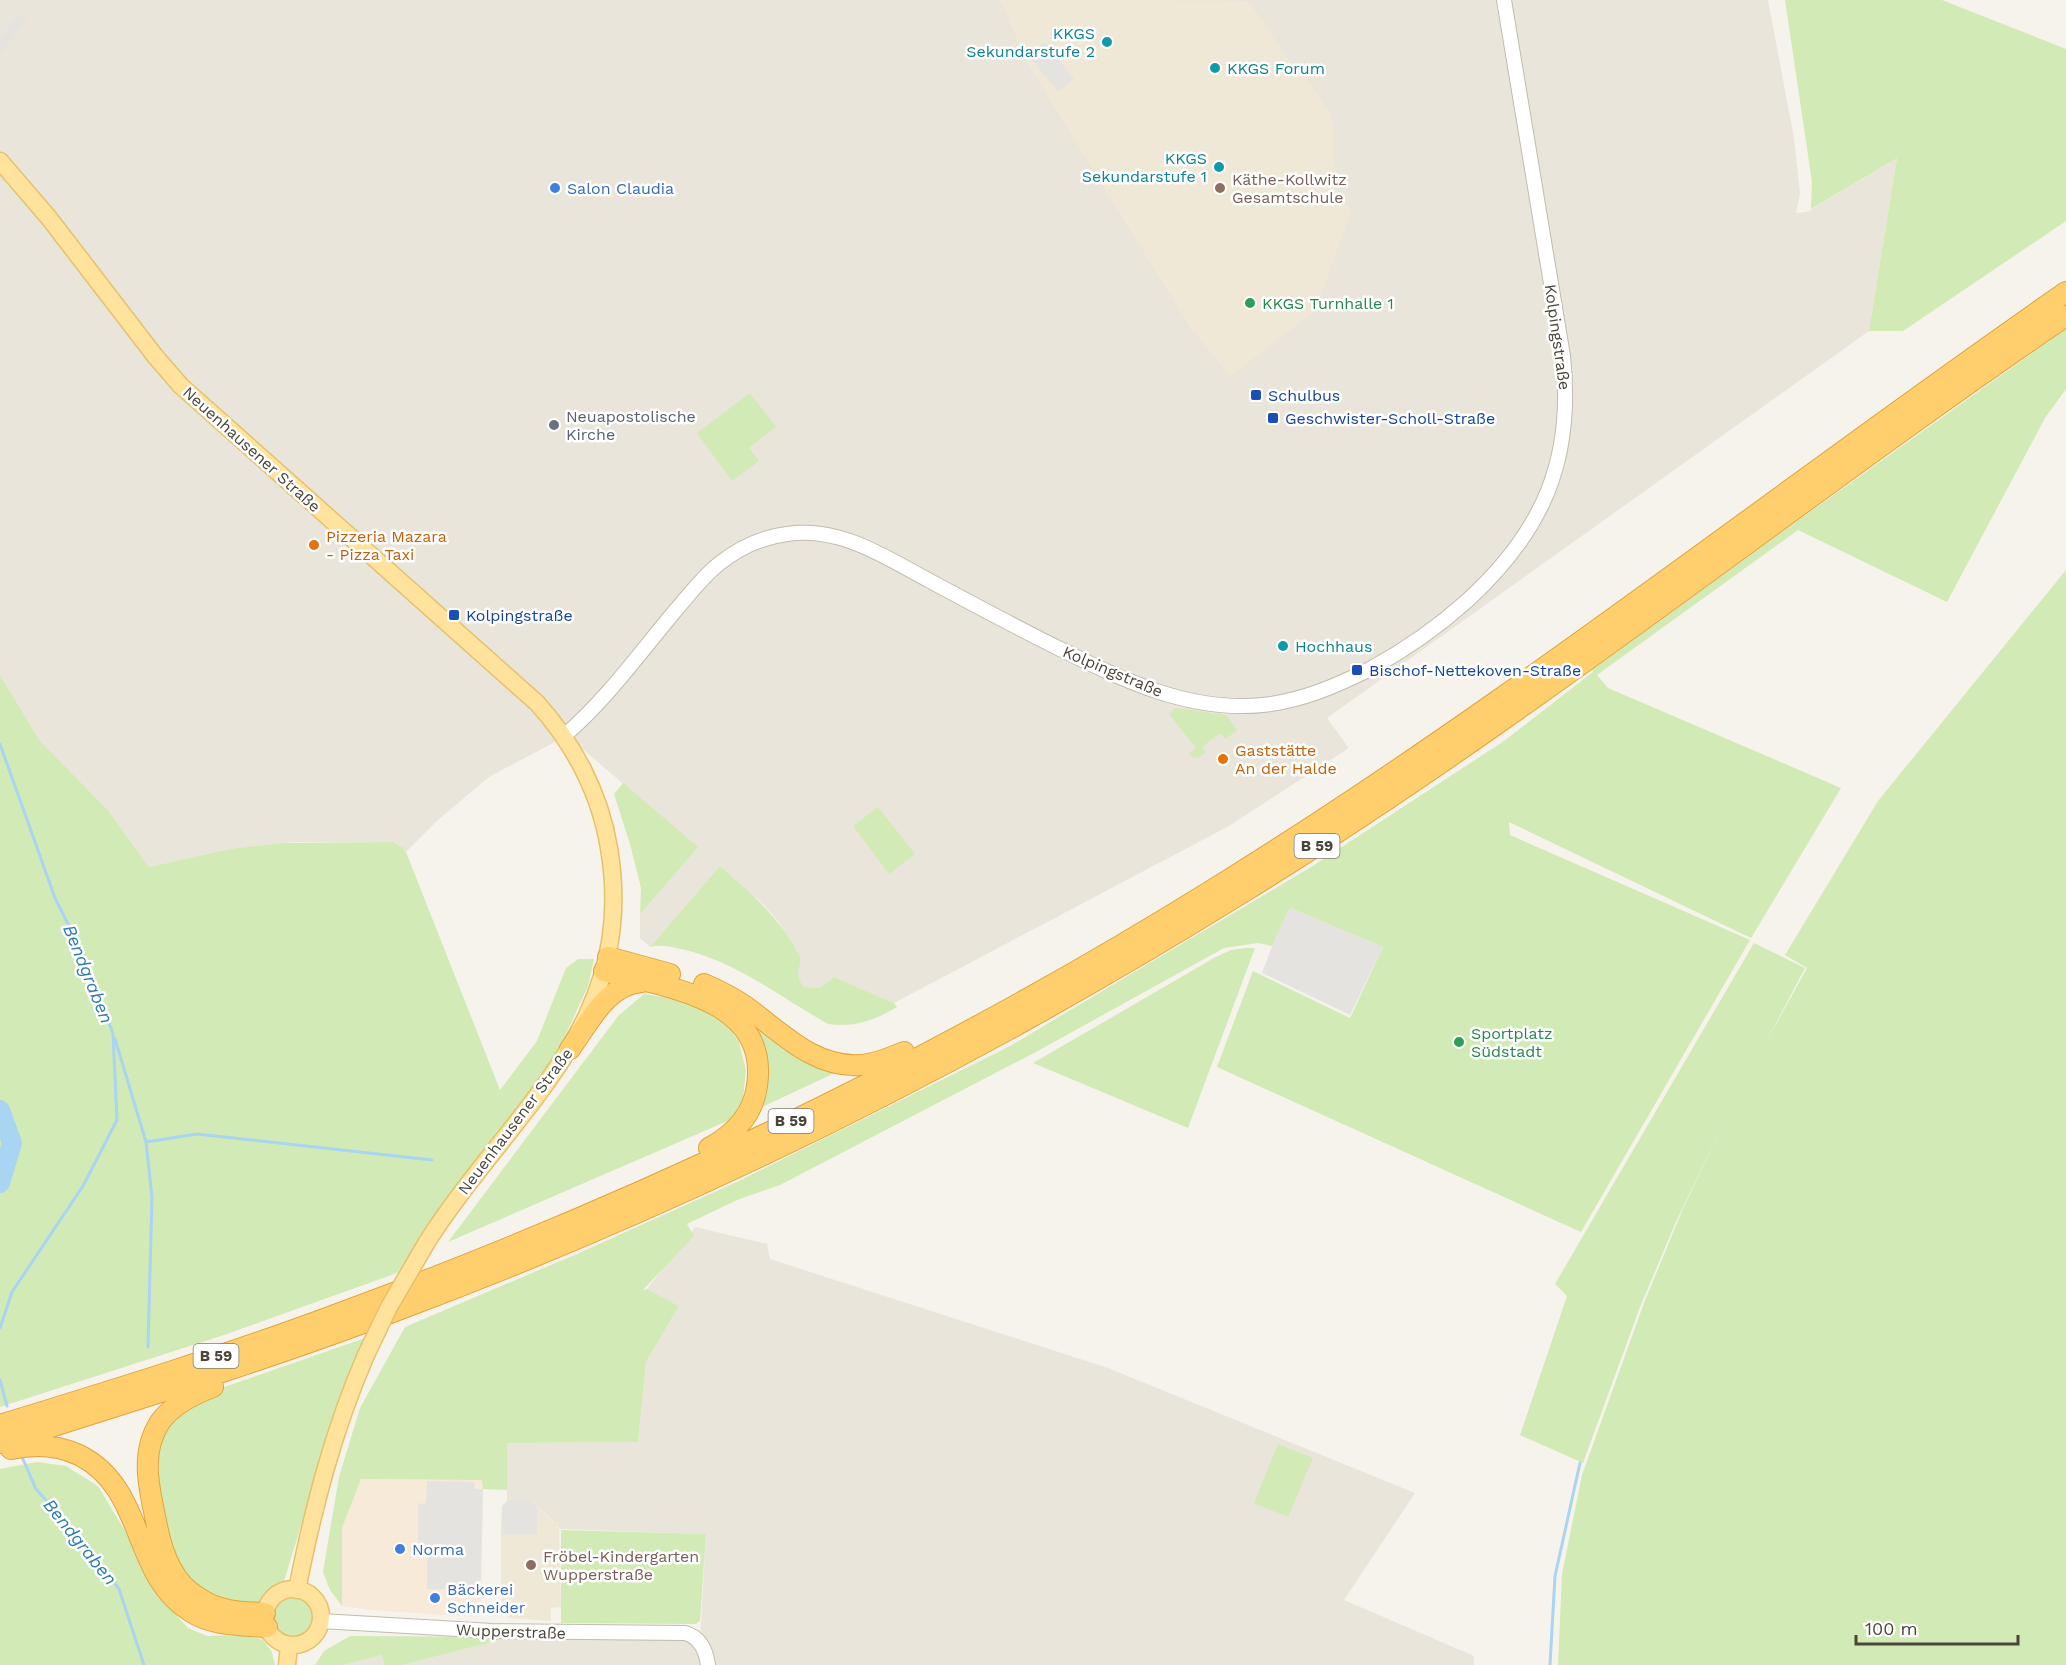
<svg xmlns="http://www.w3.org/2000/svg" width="2066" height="1665" viewBox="0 0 2066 1665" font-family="'Work Sans',sans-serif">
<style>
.residential{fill:#eae5da}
.commercial{fill:#f7ead8}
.education{fill:#efe8d6}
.green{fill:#d2eab5}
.parking{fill:#e5e3e0}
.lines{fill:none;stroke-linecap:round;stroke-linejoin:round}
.stream{stroke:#a9d4f2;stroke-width:3}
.river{stroke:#a9d4f2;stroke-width:20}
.minor-casing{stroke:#c2bbae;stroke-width:16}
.major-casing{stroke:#e6c16a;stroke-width:19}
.highway-casing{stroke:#e0a43c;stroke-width:22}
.minor{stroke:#fff;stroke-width:14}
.major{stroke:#ffe39c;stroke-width:16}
.highway{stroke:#ffcf6e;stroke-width:20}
.major-bridge-casing{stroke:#e6c16a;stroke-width:19;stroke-linecap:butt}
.major-bridge{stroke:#ffe39c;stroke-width:16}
.culture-dot{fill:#0f9aa8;stroke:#fff;stroke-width:2}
.shop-dot{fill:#3f7fe0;stroke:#fff;stroke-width:2}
.education-dot{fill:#8d6e63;stroke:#fff;stroke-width:2}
.leisure-dot{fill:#2e9e5b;stroke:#fff;stroke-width:2}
.transit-dot{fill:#1a4fb4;stroke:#fff;stroke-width:2}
.worship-dot{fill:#6b7280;stroke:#fff;stroke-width:2}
.food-dot{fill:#e8710a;stroke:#fff;stroke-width:2}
.labels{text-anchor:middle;stroke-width:5;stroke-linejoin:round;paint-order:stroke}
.shield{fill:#fff;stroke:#817c74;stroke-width:1.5}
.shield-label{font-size:15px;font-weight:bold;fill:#4b4439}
.culture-label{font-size:16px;fill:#0d838f;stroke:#fff;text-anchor:end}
.education-label{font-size:16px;fill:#785e54;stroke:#fff;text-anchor:start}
.shop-label{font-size:16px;fill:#366cbe;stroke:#fff;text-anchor:start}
.leisure-label{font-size:16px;fill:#27864d;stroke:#fff;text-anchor:start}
.street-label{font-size:16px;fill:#4b4439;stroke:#fff}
.transit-label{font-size:16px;fill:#164399;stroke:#fff;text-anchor:start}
.worship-label{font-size:16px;fill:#5b616d;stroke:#fff;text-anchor:start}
.food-label{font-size:16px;fill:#c56008;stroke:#fff;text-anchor:start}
.water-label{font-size:18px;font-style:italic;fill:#2e7ab2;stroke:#fff}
</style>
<rect width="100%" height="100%" fill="#f6f3ec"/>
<path class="residential" d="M 0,0 L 1768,0 L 1794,138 L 1800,194 L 1796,213 L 1807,212 L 1897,158 L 1869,331 L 1327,718 L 1349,748 L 1229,826 L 894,1003 L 834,977 L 820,988 L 804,987 L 798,981 L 798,952 L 778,921 L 765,906 L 720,866 L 650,947 L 640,938 L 640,914 L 697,847 L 564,733 L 553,743 L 489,777 L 438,820 L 406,852 L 400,845 L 394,842 L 295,842 L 229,849 L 149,867 L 107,809 L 40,741 L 0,675 Z
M 695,1227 L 767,1244 L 770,1259 L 1108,1368 L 1415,1493 L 1344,1600 L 1474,1656 L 1474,1665 L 402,1665 L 512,1637 L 700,1640 L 706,1534 L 559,1529 L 559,1523 L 554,1522 L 532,1501 L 507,1501 L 507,1443 L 638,1442 L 646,1362 L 679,1306 L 647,1289 Z
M 382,1655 L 384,1665 L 343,1665 Z"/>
<path class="commercial" d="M 361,1479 L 483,1480 L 481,1611 L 477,1617 L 371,1610 L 342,1606 L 342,1528 Z"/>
<path class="education" d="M 1000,0 L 1247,1 L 1260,17 L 1288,59 L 1299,68 L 1331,115 L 1333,122 L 1334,186 L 1351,211 L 1315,311 L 1230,376 L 1191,328 L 1106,191 L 1027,62 Z
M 537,1506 L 553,1522 L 559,1523 L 561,1607 L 551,1608 L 551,1621 L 509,1618 L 503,1608 L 501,1596 L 501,1535 L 537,1534 Z"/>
<path class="green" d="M 1785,0 L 1942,0 L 2066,49 L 2066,221 L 1903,331 L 1869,331 L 1897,158 L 1811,209 L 1812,182 Z
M 2066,329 L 2066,389 L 2045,418 L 1947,602 L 1798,530 L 1597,675 L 1608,688 L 1841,788 L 1751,938 L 1509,822 L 1510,835 L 1750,940 L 1581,1232 L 1217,1067 L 1253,971 L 1350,1018 L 1383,947 L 1290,908 L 1272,946 L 1258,943 L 1224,948 L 1036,1052 L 780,1185 L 737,1200 L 687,1224 L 694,1236 L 643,1290 L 647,1289 L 679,1306 L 646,1362 L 638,1442 L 507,1443 L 507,1490 L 483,1489 L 482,1480 L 361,1479 L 342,1528 L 342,1606 L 330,1590 L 323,1572 L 339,1477 L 360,1408 L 405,1327 L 579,1253 L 739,1181 L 1010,1046 L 1311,867 L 1504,741 L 1593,672 L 1592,670 L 1807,514 Z
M 750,393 L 776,427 L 749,448 L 759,461 L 732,481 L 697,433 Z
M 2066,570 L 2066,1665 L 1558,1665 L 1562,1574 L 1582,1475 L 1644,1303 L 1682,1211 L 1728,1113 L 1675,1224 L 1640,1307 L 1583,1463 L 1520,1435 L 1567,1296 L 1555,1284 L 1754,943 L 1805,968 L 1764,1046 L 1807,968 L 1785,955 L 1878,801 Z
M 0,675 L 40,741 L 107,809 L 149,867 L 229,849 L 284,843 L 394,842 L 402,847 L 406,852 L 500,1090 L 537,1041 L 566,968 L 578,959 L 594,959 L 588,986 L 556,1056 L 491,1141 L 397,1273 L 227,1334 L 0,1407 Z
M 1176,708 L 1226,715 L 1237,730 L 1226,739 L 1220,733 L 1202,747 L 1206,752 L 1198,758 L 1192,757 L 1189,753 L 1196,748 L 1169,714 Z
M 623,783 L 698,847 L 640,914 L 641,888 L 630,844 L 614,794 Z
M 878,807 L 915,854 L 889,874 L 853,826 Z
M 720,866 C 750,892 779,917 798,953 C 806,967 790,970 804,987 L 820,988 L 834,977 L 894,1003 L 897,1007 C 875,1020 854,1028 828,1024 C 780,997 736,961 681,949 C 670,947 661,944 650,947 Z
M 1245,948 L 1255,948 L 1188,1128 L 1033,1063 L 1214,958 L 1231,950 Z
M 644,994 L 682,1000 L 722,1018 L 739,1042 L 746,1070 L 743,1098 L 732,1119 L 448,1242 L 619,1015 Z
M 750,1019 L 837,1072 L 760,1108 C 777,1075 763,1050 750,1019 Z
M 365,1338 L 338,1405 L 284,1581 L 268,1598 L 251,1605 L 212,1599 L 189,1581 L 169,1549 L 153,1458 L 166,1421 L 207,1393 Z
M 1278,1444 L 1313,1458 L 1288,1517 L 1254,1503 Z
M 37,1462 L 66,1466 L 98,1486 L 175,1614 L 188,1628 L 207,1636 L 240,1635 L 262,1639 L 272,1652 L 275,1665 L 0,1665 L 0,1469 Z
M 561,1530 L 706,1534 L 700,1621 L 696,1624 L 561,1623 Z
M273 1617a21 21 0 1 1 42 0a21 21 0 1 1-42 0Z
M 350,1636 L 512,1637 L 402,1665 L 384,1665 L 382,1655 L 343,1665 L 315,1665 L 324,1651 Z"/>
<path class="parking" d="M 19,14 L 27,21 L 0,54 L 0,38 Z
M 1045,42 L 1074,79 L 1058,92 L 1028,55 Z
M 1290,908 L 1383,947 L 1350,1015 L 1262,973 L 1276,936 Z
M 427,1481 L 474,1482 L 475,1489 L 483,1489 L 481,1580 L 476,1581 L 476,1589 L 427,1589 L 427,1551 L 418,1551 L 418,1504 L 426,1503 Z
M 507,1501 L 532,1501 L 537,1506 L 537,1534 L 501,1535 L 502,1506 Z"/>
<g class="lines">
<path class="stream" d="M 0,744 L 55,898 L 86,960 L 113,1034 L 117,1120 L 83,1186 L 12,1292 L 0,1328
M 115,1039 L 146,1142 L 152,1197 L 148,1347
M 146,1142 L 197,1134 L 432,1160
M 0,1380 L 7,1406
M 22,1457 L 36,1489 L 93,1553 L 119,1589 L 144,1665
M 1550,1665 L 1555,1576 L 1580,1463"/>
<path class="river" d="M 0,1110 L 12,1143 L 0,1183"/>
<g class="minor-casing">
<path id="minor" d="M 564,736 C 606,700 639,654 675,611 C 689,595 703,576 720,563 C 739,548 763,537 787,534 C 840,526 885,557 930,581 C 971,603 1012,625 1054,646 C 1119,678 1188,713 1263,705 C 1301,701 1336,686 1370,669 C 1405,650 1438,627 1468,600 C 1544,530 1574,459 1563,356 L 1504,0
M 321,1621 L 492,1631 L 685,1633 C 700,1637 706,1650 708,1665"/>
</g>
<g class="major-casing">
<path id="major" d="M 0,161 L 49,218 L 155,356 L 181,386 L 537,703 C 574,744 600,794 609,848 C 639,1025 511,1110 427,1242
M265 1617a28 28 0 1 1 56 0a28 28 0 1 1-56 0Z
M 297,1590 C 313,1509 333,1431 366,1355
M 287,1665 L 289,1645"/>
</g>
<g class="highway-casing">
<path id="highway" d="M 608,957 L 670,974
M 604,971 C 665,987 770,998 757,1086 C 753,1115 733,1135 709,1148
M 704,984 C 718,990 732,997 745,1006 C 780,1031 813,1068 860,1065 C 875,1064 890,1058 904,1052
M 570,1049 C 589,1023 607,984 642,982
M 213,1387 C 194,1394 173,1404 160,1422 C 141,1451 148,1484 155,1516 C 158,1533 162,1552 171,1568 C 177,1580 187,1591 199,1598 C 219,1612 242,1612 265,1613
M 0,1425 C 114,1390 228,1355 340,1313 C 645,1201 941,1059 1217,887 C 1511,705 1782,489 2066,292
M 0,1443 C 136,1400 273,1358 406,1307 C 696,1198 974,1059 1237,896 C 1525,719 1787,506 2066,316
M 11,1449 C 34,1444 58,1445 79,1455 C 146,1488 131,1575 191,1612 C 213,1626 241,1625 267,1627"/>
</g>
<use href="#minor" class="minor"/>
<use href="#major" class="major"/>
<use href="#highway" class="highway"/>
<g class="major-bridge-casing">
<path id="major-bridge" d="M 366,1355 L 389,1307 L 427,1242"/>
</g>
<use href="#major-bridge" class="major-bridge"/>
</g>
<g class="culture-dot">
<circle cx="1107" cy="42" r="6"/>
<circle cx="1215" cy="68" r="6"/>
<circle cx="1219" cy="167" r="6"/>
<circle cx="1283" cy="646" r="6"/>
</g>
<g class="shop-dot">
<circle cx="555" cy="188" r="6"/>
<circle cx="400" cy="1549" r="6"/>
<circle cx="435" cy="1598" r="6"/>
</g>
<g class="education-dot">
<circle cx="1220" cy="188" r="6"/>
<circle cx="531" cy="1565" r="6"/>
</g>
<g class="leisure-dot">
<circle cx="1250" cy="303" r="6"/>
<circle cx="1459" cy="1042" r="6"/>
</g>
<g class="transit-dot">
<rect x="1250" y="389" width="12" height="12" rx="3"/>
<rect x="1267" y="412" width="12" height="12" rx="3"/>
<rect x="448" y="609" width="12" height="12" rx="3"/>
<rect x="1351" y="664" width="12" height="12" rx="3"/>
</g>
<circle class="worship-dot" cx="554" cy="425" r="6"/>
<g class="food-dot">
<circle cx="314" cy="545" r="6"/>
<circle cx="1223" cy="759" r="6"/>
</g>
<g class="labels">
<g class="shield">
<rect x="1294.5" y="834" width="45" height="24" rx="4.5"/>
<rect x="768.5" y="1109" width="45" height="24" rx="4.5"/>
<rect x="193.5" y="1344" width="45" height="24" rx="4.5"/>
</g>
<g class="shield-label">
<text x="1317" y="851">B 59</text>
<text x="791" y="1126">B 59</text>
<text x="216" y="1361">B 59</text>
</g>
<g class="culture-label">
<text x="1095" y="39">KKGS<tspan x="1095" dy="18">Sekundarstufe 2</tspan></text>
<text x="1227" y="74" text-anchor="start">KKGS Forum</text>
<text x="1207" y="164">KKGS<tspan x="1207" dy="18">Sekundarstufe 1</tspan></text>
<text x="1295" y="652" text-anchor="start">Hochhaus</text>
</g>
<g class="education-label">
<text x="1232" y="185">Käthe-Kollwitz<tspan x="1232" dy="18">Gesamtschule</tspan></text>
<text x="543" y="1562">Fröbel-Kindergarten<tspan x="543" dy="18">Wupperstraße</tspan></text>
</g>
<g class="shop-label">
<text x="567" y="194">Salon Claudia</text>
<text x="412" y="1555">Norma</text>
<text x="447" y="1595">Bäckerei<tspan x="447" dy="18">Schneider</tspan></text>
</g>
<g class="leisure-label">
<text x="1262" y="309">KKGS Turnhalle 1</text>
<text x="1471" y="1039">Sportplatz<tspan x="1471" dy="18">Südstadt</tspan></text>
</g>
<g class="street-label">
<text transform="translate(1558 337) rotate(82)" y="6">Kolpingstraße</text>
<text transform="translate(252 449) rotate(42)" y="6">Neuenhausener Straße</text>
<text transform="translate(1113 671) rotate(23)" y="6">Kolpingstraße</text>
<text transform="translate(515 1121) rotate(-53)" y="6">Neuenhausener Straße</text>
<text transform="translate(511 1631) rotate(2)" y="6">Wupperstraße</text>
</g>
<g class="transit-label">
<text x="1268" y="401">Schulbus</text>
<text x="1285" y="424">Geschwister-Scholl-Straße</text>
<text x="466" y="621">Kolpingstraße</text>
<text x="1369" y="676">Bischof-Nettekoven-Straße</text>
</g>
<g class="worship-label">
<text x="566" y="422">Neuapostolische<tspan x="566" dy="18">Kirche</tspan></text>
</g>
<g class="food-label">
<text x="326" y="542">Pizzeria Mazara<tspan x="326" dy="18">- Pizza Taxi</tspan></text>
<text x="1235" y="756">Gaststätte<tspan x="1235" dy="18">An der Halde</tspan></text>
</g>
<g class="water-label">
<text transform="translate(88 974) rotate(68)" y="6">Bendgraben</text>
<text transform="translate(80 1542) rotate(51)" y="6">Bendgraben</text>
</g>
</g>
<path d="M1856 1635v9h162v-9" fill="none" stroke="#4b4439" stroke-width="3"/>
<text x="1865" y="1635" font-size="18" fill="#4b4439" stroke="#ffffff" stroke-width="4.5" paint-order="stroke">100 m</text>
</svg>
